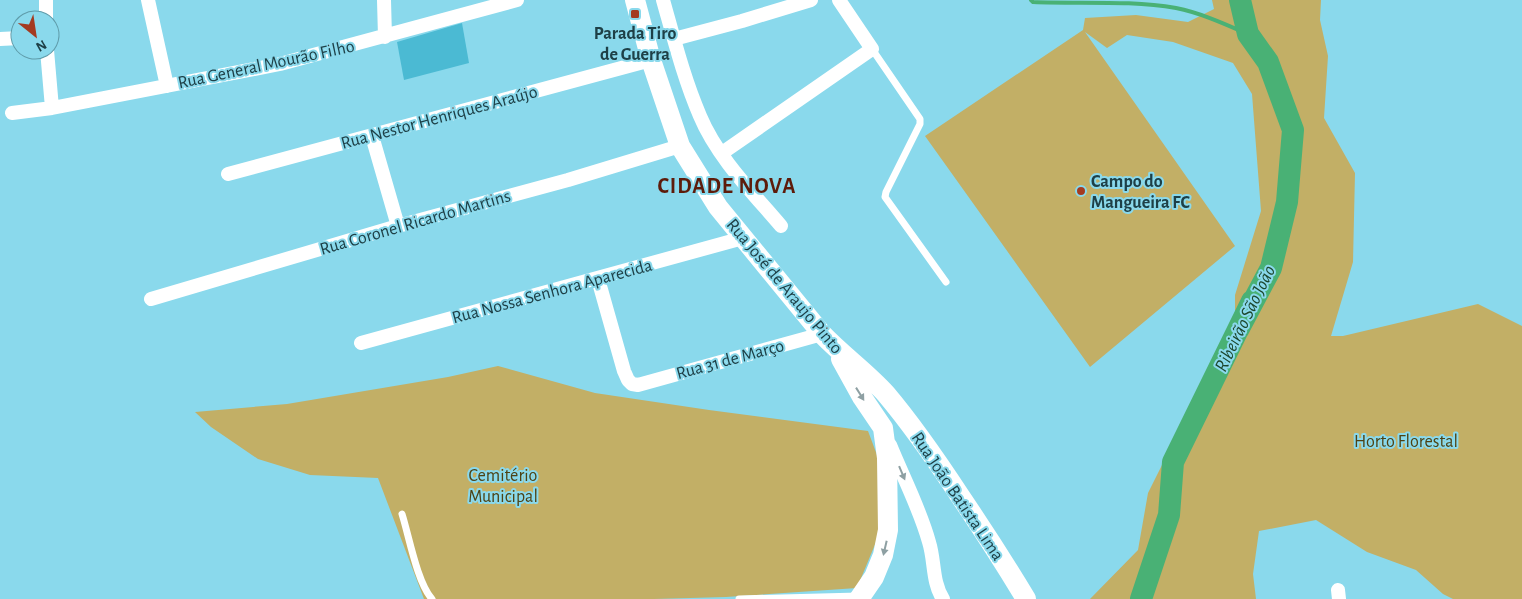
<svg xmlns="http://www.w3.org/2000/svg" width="1522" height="599" viewBox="0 0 1522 599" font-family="'Alegreya Sans',sans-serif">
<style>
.green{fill:#c2af66}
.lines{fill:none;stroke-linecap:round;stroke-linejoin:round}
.stream{stroke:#49b175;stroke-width:4}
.river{stroke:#49b175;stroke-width:22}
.building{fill:#4bbad3}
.lane{stroke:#fff;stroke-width:7}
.street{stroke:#fff;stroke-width:14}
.secondary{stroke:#fff;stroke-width:20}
.oneway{fill:#8ea0a3}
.poi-dot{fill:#a43b21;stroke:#8ad9ec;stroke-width:2}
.labels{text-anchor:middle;stroke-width:4;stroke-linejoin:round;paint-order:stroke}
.poi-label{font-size:18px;font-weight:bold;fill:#1e4047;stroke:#8ad9ec}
.street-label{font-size:18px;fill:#1e4047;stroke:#8ad9ec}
.park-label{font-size:18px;fill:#4d4214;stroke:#8ad9ec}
.water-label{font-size:19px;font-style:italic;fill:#1c462d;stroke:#8ad9ec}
.district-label{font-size:22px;font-weight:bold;letter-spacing:1px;fill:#5d1b0a;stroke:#8ad9ec}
</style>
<rect width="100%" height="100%" fill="#8ad9ec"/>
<path class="green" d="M 1212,0 L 1321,0 L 1320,20 L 1328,56 L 1324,118 L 1355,173 L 1353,262 L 1331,336 L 1343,336 L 1478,304 L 1522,326 L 1522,599 L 1453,599 L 1443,594 L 1416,570 L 1367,552 L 1316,520 L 1259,531 L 1253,574 L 1256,599 L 1090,599 L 1138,550 L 1148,493 L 1235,319 L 1235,295 L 1261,211 L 1252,94 L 1233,63 L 1173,42 L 1127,35 L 1107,48 L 1085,32 L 1235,246 L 1090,367 L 925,136 L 1083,30 L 1085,18 L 1136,15 L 1188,22 L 1214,9 Z
M 498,366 L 595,393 L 709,410 L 868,431 L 880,463 L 881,530 L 857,588 L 726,597 L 654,599 L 424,599 L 378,478 L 310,475 L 258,459 L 211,427 L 195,412 L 287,404 L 448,377 Z"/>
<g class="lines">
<path class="stream" d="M 1031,0 L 1033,2 C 1081,4 1129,0 1176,8 C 1201,13 1225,24 1248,34"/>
<path class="river" d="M 1141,599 L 1169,515 L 1173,462 L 1252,301 L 1238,330 L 1271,268 L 1287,202 L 1293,130 L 1268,62 L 1248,34 L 1240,0"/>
</g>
<path class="building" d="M 462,23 L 469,63 L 404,80 L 397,42 Z"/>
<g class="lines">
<path class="lane" d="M 872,49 L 920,119 L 920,124 L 886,192 L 885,197 L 946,282
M 402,514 C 409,536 417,582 432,599
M 739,599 L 859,596"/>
<path class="street" d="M 46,0 L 46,20
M 148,0 L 167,86
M 384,0 L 385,37
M 663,0 C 674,39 684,79 700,116 C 717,157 753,193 781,226
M 0,39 L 20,38
M 674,39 L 742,21 L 811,0
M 47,50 L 52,108
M 12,113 L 52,108 L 280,64 L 517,0
M 372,136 L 398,226
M 722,153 L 872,49 L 839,0
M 228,174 L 651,60
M 598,279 L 624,371 L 628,380 L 632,384 L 638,385 L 822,334
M 151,299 L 398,226 L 568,180 L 680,146
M 361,343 L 743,238
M 890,445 C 903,477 920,509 929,542 C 935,561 932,582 943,599
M 1338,590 L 1339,599"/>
<path class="secondary" d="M 635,0 L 651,60 L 680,146 L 718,207 L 822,334 C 842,355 866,372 886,394 C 913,426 937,461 960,496 C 983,530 1005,564 1026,599
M 841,359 L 862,397 L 883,428 L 887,458 L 888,530 L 883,555 L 874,577 L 859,599"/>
</g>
<defs><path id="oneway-solid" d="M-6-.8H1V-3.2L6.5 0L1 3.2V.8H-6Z" transform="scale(1.25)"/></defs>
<g class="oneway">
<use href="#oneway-solid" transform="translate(860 394) rotate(58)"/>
<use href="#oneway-solid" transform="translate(902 473) rotate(67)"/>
<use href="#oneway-solid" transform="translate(885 548) rotate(103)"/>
</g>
<g class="poi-dot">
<rect x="630" y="9" width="10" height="10" rx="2.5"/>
<circle cx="1081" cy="191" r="5"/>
</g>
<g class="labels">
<g class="poi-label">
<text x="635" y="39">Parada Tiro<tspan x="635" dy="21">de Guerra</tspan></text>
<text x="1091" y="187" text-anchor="start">Campo do<tspan x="1091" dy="21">Mangueira FC</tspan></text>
</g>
<g class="street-label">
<text transform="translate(266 64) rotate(-12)" y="6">Rua General Mourão Filho</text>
<text transform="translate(439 117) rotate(-15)" y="6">Rua Nestor Henriques Araújo</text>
<text transform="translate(415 222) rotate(-16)" y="6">Rua Coronel Ricardo Martins</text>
<text transform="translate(785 286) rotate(50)" y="6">Rua José de Araujo Pinto</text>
<text transform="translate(552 291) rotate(-15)" y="6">Rua Nossa Senhora Aparecida</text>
<text transform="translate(730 359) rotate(-15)" y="6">Rua 31 de Março</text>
<text transform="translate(958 496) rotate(56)" y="6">Rua João Batista Lima</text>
</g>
<g class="park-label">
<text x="1406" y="447">Horto Florestal</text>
<text x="503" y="481">Cemitério<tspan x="503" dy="21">Municipal</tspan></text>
</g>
<g class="water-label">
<text transform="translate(1244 318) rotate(-64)" y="7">Ribeirão São João</text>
</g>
<g class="district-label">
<text x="727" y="193">CIDADE NOVA</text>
</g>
</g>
<g transform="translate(35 35) rotate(150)"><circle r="24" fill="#8ad9ec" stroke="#5f9caa"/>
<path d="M0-4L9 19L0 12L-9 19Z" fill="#a43b21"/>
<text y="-8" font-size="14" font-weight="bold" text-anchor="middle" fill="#1e4047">N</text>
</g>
</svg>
